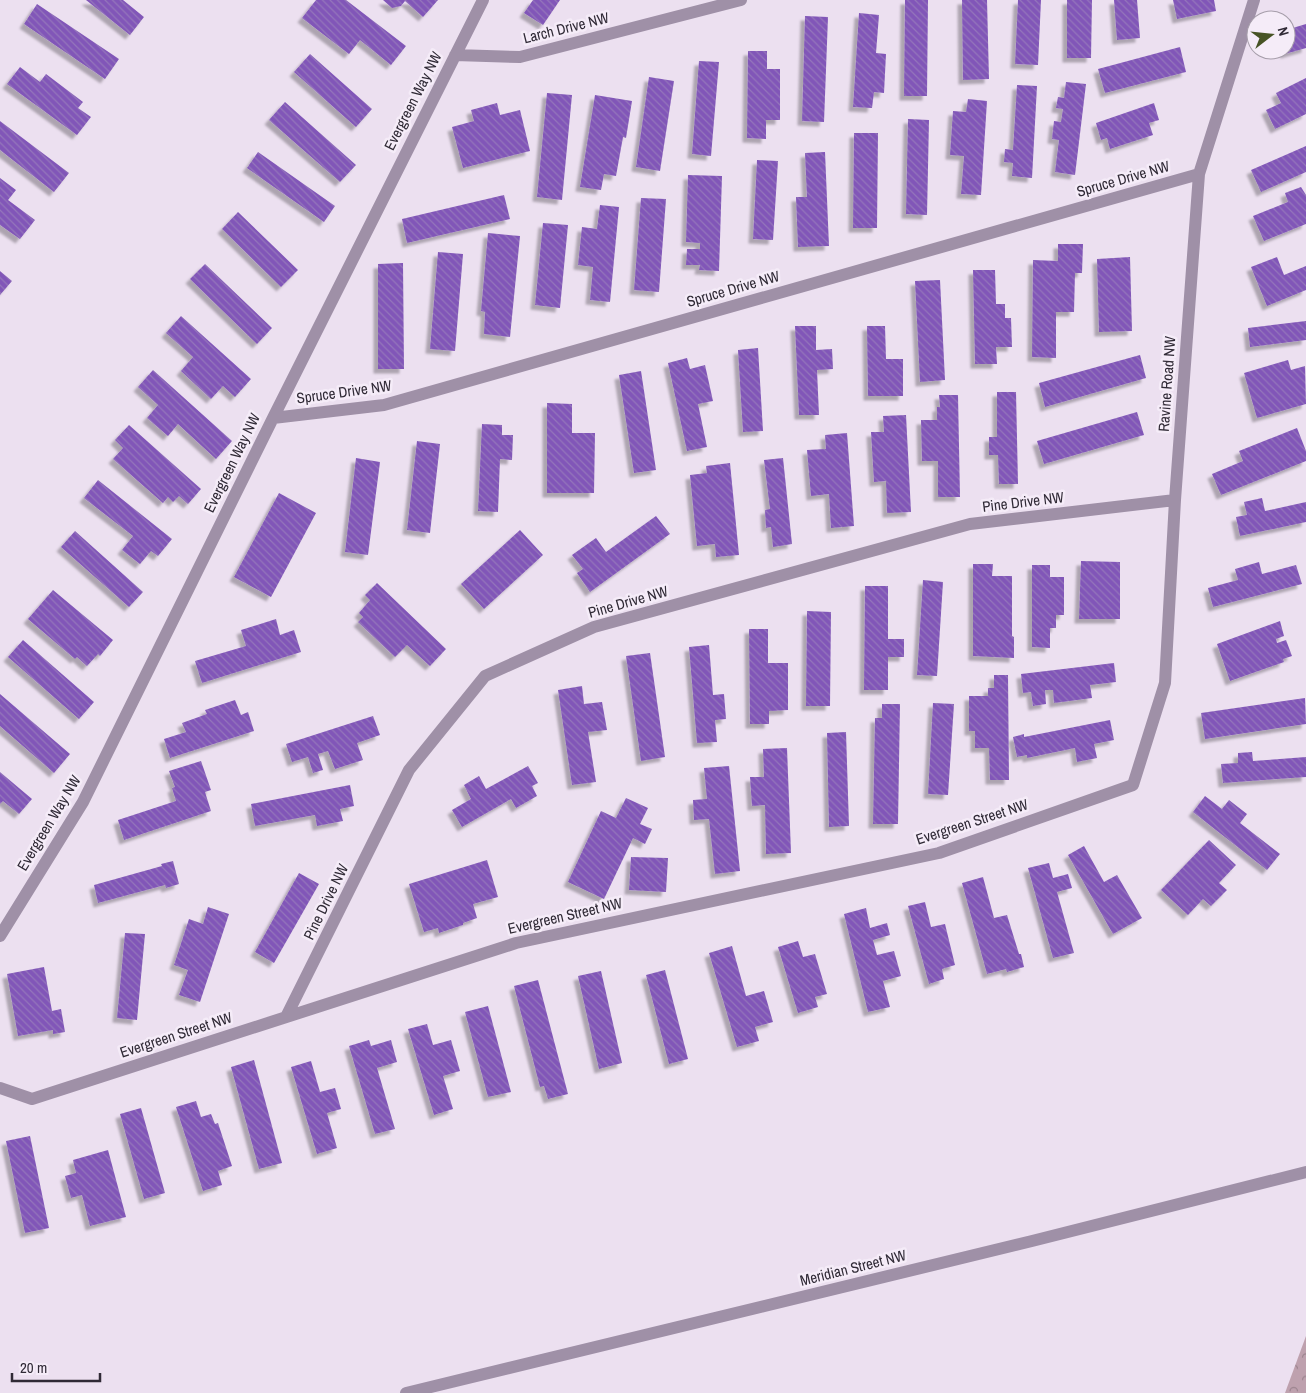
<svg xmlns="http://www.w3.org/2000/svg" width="1306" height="1393" viewBox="0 0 1306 1393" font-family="'Archivo Narrow',sans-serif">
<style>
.forest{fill:url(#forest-crowns)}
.building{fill:url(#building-back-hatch);filter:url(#shadow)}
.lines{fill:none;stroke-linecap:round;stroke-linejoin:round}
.minor{stroke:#9f90a7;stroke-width:12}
.tertiary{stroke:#9f90a7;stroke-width:12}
.labels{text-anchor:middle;stroke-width:5;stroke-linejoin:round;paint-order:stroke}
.street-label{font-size:15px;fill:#302a36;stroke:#f5ecf8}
</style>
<defs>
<pattern id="forest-crowns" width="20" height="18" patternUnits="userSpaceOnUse" patternTransform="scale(1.25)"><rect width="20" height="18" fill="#bea1ae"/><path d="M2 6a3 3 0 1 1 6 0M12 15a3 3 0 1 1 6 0" fill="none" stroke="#9b838e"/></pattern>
<pattern id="building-back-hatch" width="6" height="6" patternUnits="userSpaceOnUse" patternTransform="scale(1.25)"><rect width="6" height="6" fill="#8156b8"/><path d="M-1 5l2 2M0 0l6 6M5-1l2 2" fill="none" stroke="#9476bb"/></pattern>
<filter id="shadow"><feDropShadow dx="-4.5" dy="4.5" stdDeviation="1" flood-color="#0004"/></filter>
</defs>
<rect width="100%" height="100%" fill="#ece0f0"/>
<path class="forest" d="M 1306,1336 L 1306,1393 L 1285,1393 Z"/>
<path class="building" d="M 86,0 L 123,0 L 144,17 L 130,35 Z
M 316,0 L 346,0 L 406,46 L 391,65 L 360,40 L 349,54 L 302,18 Z
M 383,0 L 438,0 L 423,17 L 405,1 L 401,6 L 392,8 Z
M 533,0 L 560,0 L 543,25 L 524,13 Z
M 905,0 L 928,0 L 927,96 L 904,96 Z
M 962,0 L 987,0 L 989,79 L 963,80 Z
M 1018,0 L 1041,0 L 1038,65 L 1015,64 Z
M 1067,0 L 1092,0 L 1091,58 L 1067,58 Z
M 1114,0 L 1137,0 L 1140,38 L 1117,40 Z
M 1173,0 L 1214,0 L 1216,11 L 1177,19 Z
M 37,4 L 119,59 L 105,79 L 24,24 Z
M 859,13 L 879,15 L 876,53 L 886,54 L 884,93 L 874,92 L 872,108 L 853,107 Z
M 805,16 L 828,17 L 824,122 L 802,121 Z
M 1306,24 L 1306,48 L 1285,54 L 1284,50 L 1286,50 L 1286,30 Z
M 1180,47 L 1186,72 L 1105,93 L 1098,69 Z
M 748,51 L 767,51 L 767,69 L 780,69 L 780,120 L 766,120 L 766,139 L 747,138 Z
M 310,54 L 372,109 L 356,127 L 294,72 Z
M 699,61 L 719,62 L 711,156 L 692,154 Z
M 20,67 L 40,82 L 46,74 L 83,102 L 78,108 L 91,117 L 77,135 L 7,84 Z
M 649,77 L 674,81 L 660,171 L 636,167 Z
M 1306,78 L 1306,114 L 1275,129 L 1266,110 L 1281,103 L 1276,93 Z
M 1066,82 L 1086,84 L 1075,175 L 1055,172 L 1059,140 L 1052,139 L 1054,121 L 1061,122 L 1063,109 L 1056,108 L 1058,97 L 1064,98 Z
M 1017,85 L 1037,86 L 1032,178 L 1012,176 L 1013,163 L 1004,162 L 1005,149 L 1013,150 Z
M 547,93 L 572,95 L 562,200 L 537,197 Z
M 595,95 L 632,101 L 626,138 L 623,137 L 616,176 L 604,174 L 601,190 L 580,187 Z
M 968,99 L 987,101 L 981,195 L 961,194 L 964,156 L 950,155 L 953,111 L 966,112 Z
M 285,102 L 356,165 L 340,182 L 269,120 Z
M 497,103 L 500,115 L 520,110 L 530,151 L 463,168 L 452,127 L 474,121 L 471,110 Z
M 1154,103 L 1159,120 L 1149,123 L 1153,135 L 1110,149 L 1107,138 L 1101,140 L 1096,123 Z
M 908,119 L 929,120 L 927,215 L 906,214 Z
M 0,121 L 69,173 L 54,192 L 0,150 Z
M 854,133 L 878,133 L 877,228 L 853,228 Z
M 1306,146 L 1306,172 L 1261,192 L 1251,170 Z
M 258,152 L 335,206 L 324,222 L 247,168 Z
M 825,152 L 829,246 L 798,247 L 796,197 L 807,197 L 805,153 Z
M 757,160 L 778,161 L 773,240 L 753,239 Z
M 688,175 L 722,176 L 719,271 L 699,270 L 700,265 L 686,265 L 687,249 L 700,249 L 700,243 L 686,242 Z
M 0,178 L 16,190 L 8,200 L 35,220 L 20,239 L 0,225 Z
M 1301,187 L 1306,195 L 1306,224 L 1264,241 L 1253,216 L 1288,202 L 1285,193 Z
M 504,195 L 510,219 L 407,243 L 402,219 Z
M 641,198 L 666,199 L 659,292 L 634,290 Z
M 600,205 L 619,207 L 610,302 L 590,300 L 593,267 L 578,265 L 582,227 L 597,229 Z
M 238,212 L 298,270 L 281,287 L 222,229 Z
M 543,223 L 568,225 L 560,308 L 535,305 Z
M 488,233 L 520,236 L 510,337 L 484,334 L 485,312 L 481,311 Z
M 1058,244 L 1083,244 L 1082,273 L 1075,273 L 1074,312 L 1056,312 L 1056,358 L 1032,357 L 1033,260 L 1058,261 Z
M 438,252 L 463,254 L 455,351 L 430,349 Z
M 1130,257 L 1132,331 L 1099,332 L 1097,259 Z
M 1277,257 L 1284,275 L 1306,266 L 1306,290 L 1267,306 L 1251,267 Z
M 403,263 L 404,369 L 378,369 L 378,264 Z
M 205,264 L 272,328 L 257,344 L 190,279 Z
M 973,270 L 995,270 L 996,304 L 1005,304 L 1005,318 L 1011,318 L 1012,347 L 996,347 L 997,364 L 975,364 Z
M 0,271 L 12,281 L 0,295 Z
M 940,280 L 945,380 L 920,382 L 915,281 Z
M 181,316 L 251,379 L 235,397 L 223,386 L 211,399 L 181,371 L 193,357 L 166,333 Z
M 1306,321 L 1306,340 L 1250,347 L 1248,328 Z
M 795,326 L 816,326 L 816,350 L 832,349 L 833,369 L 817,370 L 819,415 L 799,415 Z
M 867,326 L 885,326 L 886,359 L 903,359 L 903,396 L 868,396 Z
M 758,348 L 763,431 L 743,432 L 738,350 Z
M 1140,355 L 1146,378 L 1045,407 L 1039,383 Z
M 687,358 L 690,369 L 705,365 L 713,401 L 698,404 L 707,447 L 687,451 L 668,363 Z
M 1288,360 L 1291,370 L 1305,366 L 1306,404 L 1257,418 L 1244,373 Z
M 153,370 L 232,441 L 216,459 L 178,424 L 168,436 L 147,418 L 158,405 L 138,387 Z
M 641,371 L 656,470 L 634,473 L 619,375 Z
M 997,392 L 1016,392 L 1018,484 L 999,484 L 998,455 L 989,455 L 989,437 L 997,437 Z
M 939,395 L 958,395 L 960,497 L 938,497 L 938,461 L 922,461 L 921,420 L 937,420 L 937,407 L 940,407 Z
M 547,403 L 572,404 L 572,433 L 595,433 L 594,493 L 547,493 Z
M 1137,412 L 1144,435 L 1044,464 L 1037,441 Z
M 906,415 L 911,512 L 887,513 L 886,481 L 874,482 L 871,432 L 884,432 L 883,416 Z
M 482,424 L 502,425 L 502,435 L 513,435 L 512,460 L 500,459 L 498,512 L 478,511 Z
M 129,425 L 201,489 L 188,504 L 179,496 L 173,502 L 168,497 L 163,503 L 113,459 L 123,448 L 115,440 Z
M 1297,428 L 1306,451 L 1306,461 L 1221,495 L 1212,474 L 1243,461 L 1239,451 Z
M 847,433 L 854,526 L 831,528 L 829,494 L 811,496 L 807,450 L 826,449 L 825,435 Z
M 417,441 L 440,444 L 430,533 L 407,530 Z
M 356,458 L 380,462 L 368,555 L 345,552 Z
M 783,458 L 792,544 L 773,547 L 771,527 L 766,528 L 765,510 L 770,509 L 764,460 Z
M 730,463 L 739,555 L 716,557 L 715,544 L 697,546 L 690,475 L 707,473 L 706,466 Z
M 98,480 L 172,539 L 158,556 L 151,551 L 140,564 L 122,550 L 133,536 L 84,498 Z
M 279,493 L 316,513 L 271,597 L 234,577 Z
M 1262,498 L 1265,511 L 1306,502 L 1306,522 L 1240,536 L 1236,517 L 1247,515 L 1244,502 Z
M 656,516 L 670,534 L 590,592 L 577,573 L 583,569 L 572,555 L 596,538 L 606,552 Z
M 520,530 L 543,555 L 484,609 L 461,584 Z
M 75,531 L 143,592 L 129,607 L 61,547 Z
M 1081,561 L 1120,562 L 1120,619 L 1079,619 Z
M 1259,562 L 1262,574 L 1296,565 L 1302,584 L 1213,607 L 1208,588 L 1238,580 L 1235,569 Z
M 973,564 L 993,564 L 992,576 L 1012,576 L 1012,636 L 1014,637 L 1014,658 L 973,656 Z
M 1032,565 L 1050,565 L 1050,577 L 1064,577 L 1064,615 L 1056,615 L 1056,628 L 1050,628 L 1050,648 L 1032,647 Z
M 923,580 L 943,582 L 937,676 L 917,675 Z
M 377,583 L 446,649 L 430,666 L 407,645 L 395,657 L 358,622 L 363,617 L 359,613 L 370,600 L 365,595 Z
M 865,586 L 888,586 L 888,639 L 904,639 L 904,657 L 888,657 L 888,690 L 864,690 Z
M 53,590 L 113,640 L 100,656 L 98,654 L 87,666 L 77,657 L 75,659 L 28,619 Z
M 807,611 L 831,612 L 830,706 L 806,706 Z
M 276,619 L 280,635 L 294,630 L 301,652 L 202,683 L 195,661 L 246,646 L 241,630 Z
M 1280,621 L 1284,636 L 1276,639 L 1277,643 L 1286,640 L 1292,656 L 1283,659 L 1284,662 L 1230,681 L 1217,644 Z
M 749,629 L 768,629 L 768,663 L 788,663 L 788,710 L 769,711 L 769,724 L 750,724 Z
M 23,640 L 94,702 L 79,719 L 8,657 Z
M 709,645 L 713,695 L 724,694 L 726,719 L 715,720 L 717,742 L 697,743 L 689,647 Z
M 650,653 L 665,757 L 641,761 L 626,656 Z
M 1114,663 L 1116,682 L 1090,685 L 1092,698 L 1054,703 L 1053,690 L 1045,690 L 1046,704 L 1033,706 L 1031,692 L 1023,693 L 1021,674 Z
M 994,675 L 1008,675 L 1009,780 L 990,780 L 989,748 L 975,748 L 975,731 L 969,731 L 969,696 L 988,696 L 988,688 L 994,688 Z
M 582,686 L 584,704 L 602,702 L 607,730 L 588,732 L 596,782 L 572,785 L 558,690 Z
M 0,694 L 70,754 L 54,773 L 0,726 Z
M 1305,698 L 1306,724 L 1205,739 L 1201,713 Z
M 235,700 L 241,715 L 248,712 L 254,731 L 170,758 L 164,739 L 186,732 L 182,723 L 207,714 L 205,710 Z
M 933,703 L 954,704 L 948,795 L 928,794 Z
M 882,704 L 900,704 L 898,824 L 873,824 L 875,718 L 882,718 Z
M 373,716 L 380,735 L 357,743 L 363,760 L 335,769 L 328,751 L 318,754 L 323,770 L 313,773 L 308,757 L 292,762 L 286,744 Z
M 1110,720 L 1114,740 L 1094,744 L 1097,758 L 1077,762 L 1075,748 L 1027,758 L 1027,755 L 1017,757 L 1013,737 L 1024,734 L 1024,737 Z
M 846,732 L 849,826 L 829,827 L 827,733 Z
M 787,748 L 791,853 L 766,854 L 765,805 L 752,806 L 750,777 L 764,777 L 763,749 Z
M 1252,752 L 1253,761 L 1306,757 L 1306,777 L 1223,783 L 1221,764 L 1238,763 L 1238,753 Z
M 201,761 L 211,790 L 205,792 L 211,811 L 124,840 L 118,820 L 176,801 L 172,788 L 175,787 L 169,771 Z
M 528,766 L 538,783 L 532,786 L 537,796 L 516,808 L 511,799 L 462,827 L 452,810 L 471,799 L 464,785 L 479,776 L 486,789 Z
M 729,766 L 740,871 L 715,874 L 709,819 L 694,820 L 693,800 L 707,799 L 704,768 Z
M 0,772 L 32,799 L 19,814 L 3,801 L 0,804 Z
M 350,785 L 354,806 L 340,809 L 343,821 L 317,826 L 315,815 L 255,826 L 251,804 Z
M 1205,796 L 1222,809 L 1229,800 L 1247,814 L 1240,823 L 1280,854 L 1267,870 L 1193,812 Z
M 626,798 L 648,808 L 640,824 L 652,829 L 645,844 L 633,838 L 604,899 L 568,882 L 601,811 L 616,818 Z
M 1209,840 L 1236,865 L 1219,883 L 1227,890 L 1211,906 L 1203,899 L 1188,915 L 1161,890 Z
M 1084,846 L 1104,882 L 1117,875 L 1142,918 L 1113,934 L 1068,855 Z
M 631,857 L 668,858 L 666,892 L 629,890 Z
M 487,860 L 498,897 L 473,904 L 477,918 L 463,923 L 463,925 L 439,933 L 438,928 L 424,932 L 409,884 Z
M 173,861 L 179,884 L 166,888 L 165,885 L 98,903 L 94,885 L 162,866 L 161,864 Z
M 1049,863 L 1053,878 L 1068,874 L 1072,888 L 1057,892 L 1074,953 L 1053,958 L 1028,868 Z
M 299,873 L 319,884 L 274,963 L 255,952 Z
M 983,877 L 994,918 L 1007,915 L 1019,954 L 1021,954 L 1024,967 L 1007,972 L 1006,969 L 987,974 L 962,883 Z
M 925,902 L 931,927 L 945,924 L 955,965 L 942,969 L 944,979 L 929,984 L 908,906 Z
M 208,907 L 229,914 L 200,1002 L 179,995 L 188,970 L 174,965 L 189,919 L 203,924 Z
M 866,908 L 870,928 L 887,923 L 890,935 L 873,940 L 877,955 L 894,951 L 901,976 L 883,981 L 890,1007 L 868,1012 L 844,914 Z
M 125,933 L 145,934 L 137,1020 L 117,1018 Z
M 798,941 L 803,957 L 815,954 L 827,994 L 815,997 L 818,1007 L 798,1013 L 778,947 Z
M 732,946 L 746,996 L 764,991 L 773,1022 L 755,1027 L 759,1041 L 737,1047 L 709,953 Z
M 44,967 L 52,1011 L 61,1009 L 65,1032 L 53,1034 L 53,1030 L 18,1036 L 7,974 Z
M 665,970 L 688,1059 L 669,1064 L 646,975 Z
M 601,971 L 622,1063 L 599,1069 L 578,976 Z
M 538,980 L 568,1094 L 548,1099 L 544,1086 L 540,1087 L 514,986 Z
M 488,1006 L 511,1092 L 488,1097 L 465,1012 Z
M 427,1024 L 433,1045 L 451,1040 L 460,1071 L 443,1076 L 453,1109 L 434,1115 L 408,1029 Z
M 369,1040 L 371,1046 L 391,1040 L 397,1062 L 377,1068 L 395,1129 L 375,1134 L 349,1046 Z
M 254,1060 L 282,1163 L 259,1169 L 231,1067 Z
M 311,1061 L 320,1092 L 335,1088 L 341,1109 L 327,1113 L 337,1148 L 317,1154 L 291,1067 Z
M 196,1101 L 201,1117 L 211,1114 L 215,1124 L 218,1123 L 232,1166 L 218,1171 L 222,1185 L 203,1191 L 176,1107 Z
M 141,1108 L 165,1193 L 144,1199 L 120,1114 Z
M 30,1136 L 49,1228 L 25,1233 L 6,1141 Z
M 108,1150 L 126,1217 L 90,1226 L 82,1195 L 71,1198 L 65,1176 L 76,1173 L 73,1160 Z"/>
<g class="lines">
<path class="minor" d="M 455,55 L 520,57 L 741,0
M 273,418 L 384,405 L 1199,174
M 0,936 L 83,802 L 273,418 L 483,0
M 286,1017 L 409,770 L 485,676 L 594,627 L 970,524 L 1175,500
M 0,1088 L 32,1099 L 516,943 L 939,853 L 1133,785 L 1165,683 L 1175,500 L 1199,174 L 1254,0"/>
<path class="tertiary" d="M 406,1393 L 1032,1241 L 1306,1172"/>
</g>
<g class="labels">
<g class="street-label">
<text transform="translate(566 28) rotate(-14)" y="5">Larch Drive NW</text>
<text transform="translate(413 101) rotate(-63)" y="5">Evergreen Way NW</text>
<text transform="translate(1123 179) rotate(-16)" y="5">Spruce Drive NW</text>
<text transform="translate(733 289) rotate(-16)" y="5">Spruce Drive NW</text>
<text transform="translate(1167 384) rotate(-86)" y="5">Ravine Road NW</text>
<text transform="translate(344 392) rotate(-8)" y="5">Spruce Drive NW</text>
<text transform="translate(232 463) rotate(-64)" y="5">Evergreen Way NW</text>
<text transform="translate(1023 502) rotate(-7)" y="5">Pine Drive NW</text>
<text transform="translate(628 602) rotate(-16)" y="5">Pine Drive NW</text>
<text transform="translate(972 822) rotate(-18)" y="5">Evergreen Street NW</text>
<text transform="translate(49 823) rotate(-59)" y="5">Evergreen Way NW</text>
<text transform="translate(326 902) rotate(-64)" y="5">Pine Drive NW</text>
<text transform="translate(565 916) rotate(-13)" y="5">Evergreen Street NW</text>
<text transform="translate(176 1035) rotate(-18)" y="5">Evergreen Street NW</text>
<text transform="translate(853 1268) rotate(-14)" y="5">Meridian Street NW</text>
</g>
</g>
<g transform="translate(1271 35) rotate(74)"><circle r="24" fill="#f5ecf8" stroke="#a69eaa"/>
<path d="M0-4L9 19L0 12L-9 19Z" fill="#475325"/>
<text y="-8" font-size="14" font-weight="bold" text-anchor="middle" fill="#302a36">N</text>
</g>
<path d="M12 1373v8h88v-8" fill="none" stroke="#302a36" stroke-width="2.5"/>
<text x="20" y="1373" font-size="15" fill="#302a36" stroke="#f5ecf8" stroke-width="4" paint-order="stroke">20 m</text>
</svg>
